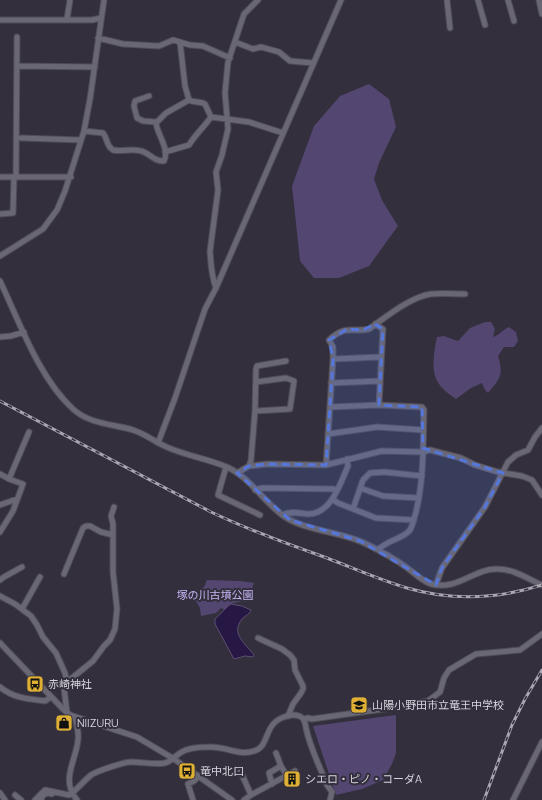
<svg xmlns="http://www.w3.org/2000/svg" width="542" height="800" viewBox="0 0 542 800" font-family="Manrope,'Noto Sans JP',sans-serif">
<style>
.green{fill:#534670}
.water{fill:#271744;stroke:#5c5072}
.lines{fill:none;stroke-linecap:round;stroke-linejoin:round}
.minor-casing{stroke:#4f4c57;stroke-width:7}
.minor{stroke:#6a6775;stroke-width:5}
.rail-casing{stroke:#a8a6af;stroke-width:3}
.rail{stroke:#332f3c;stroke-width:1.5;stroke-dasharray:4.5;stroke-linecap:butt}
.marked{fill:#5576da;fill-opacity:0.2;stroke:#5576da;stroke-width:3;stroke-dasharray:8 5;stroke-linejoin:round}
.labels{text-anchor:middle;stroke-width:4;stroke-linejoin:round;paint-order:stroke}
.park-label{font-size:11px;fill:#c6b5f4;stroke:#332f3c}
.poi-label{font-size:11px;fill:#d7d5dd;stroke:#332f3c;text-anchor:start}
</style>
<rect width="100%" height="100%" fill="#332f3c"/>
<path class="green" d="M 369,84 L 389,99 L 396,127 L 379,163 L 374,179 L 382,200 L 398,226 L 369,266 L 339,278 L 314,278 L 300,261 L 292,186 L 314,126 L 340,96 Z
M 485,322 L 491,322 L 495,329 L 493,337 C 500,335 503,329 509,327 L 516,332 L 518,341 L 514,347 L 504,347 L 498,356 C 504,375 500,379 488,393 L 485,390 L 482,383 L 471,388 L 456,399 C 450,395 443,390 439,384 C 430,372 434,351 437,337 L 444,336 L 458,341 L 470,328 Z
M 207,580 L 240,581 L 254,583 L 247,602 C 238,601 230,602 225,610 L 221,608 L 216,613 L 201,616 L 200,608 L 193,596 L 204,587 Z
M 396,715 L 396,753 L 392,764 L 383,780 L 362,789 L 336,795 L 313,726 Z"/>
<path class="water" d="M 231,604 L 242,606 L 251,610 C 250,614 246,615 242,619 C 230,634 246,644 254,655 L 253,657 L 245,656 L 234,659 L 215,624 L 215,619 C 220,615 226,607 231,604 Z"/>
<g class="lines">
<g class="minor-casing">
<path id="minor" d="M 447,0 L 450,28
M 478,0 L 485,25
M 508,0 L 514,21
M 539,0 L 542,14
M 67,19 L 70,0
M 0,20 L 92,20 L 101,18
M 98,38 L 123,44 L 159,46 L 173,40 L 190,45 L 203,46 L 230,58
M 180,42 L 185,86 L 189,100
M 235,42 L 253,49 L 261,47 L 279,52 L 290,61 L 313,63
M 17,66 L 95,67
M 149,96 L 135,101 L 134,106 L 137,118 L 143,121 L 156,122
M 84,131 L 103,133 C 108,139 106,146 113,150 C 122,152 132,148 141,151 C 150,153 154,162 164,161 C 170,149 157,134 156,123 L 166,113 L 189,100 C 194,103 200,101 205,104 L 211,117 L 249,122 L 283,133
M 21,138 L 81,140
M 165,152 L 189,145 C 195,135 204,127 211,117
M 0,177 L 71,177
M 16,177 L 17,37
M 0,214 L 13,213 L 14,177
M 0,256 L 43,229 L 57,210 L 65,191 L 84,131 L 90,99 L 104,0
M 0,281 C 20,323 39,378 73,409 C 89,424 113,424 133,430 C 146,434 156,443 169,448 C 188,456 208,459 227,467 C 251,478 264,503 285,517 C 304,530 340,532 362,542 C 377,549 392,557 406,567 C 413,572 422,581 431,584 C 458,591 474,568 498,569 C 514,569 528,579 542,585
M 216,288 C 211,275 211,264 210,251 L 218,190 L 216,172 L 222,155 L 228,129 L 225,93 L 228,62 L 244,14 L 258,0
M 375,324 L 383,329 L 379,405
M 0,337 L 11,336 L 24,332
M 333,359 L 381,357
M 331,383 L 380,381
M 330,407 L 379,405 L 422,407 L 424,410 C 423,444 424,479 416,512 C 414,518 413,525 410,530 C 403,539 387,540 378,550
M 255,411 L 290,409 L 294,381 L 286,378 L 256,382
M 328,434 L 377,427 L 423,430
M 158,443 L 175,398 L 205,309 L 216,288 L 341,0
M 326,465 L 333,359 L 333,347 L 329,340 C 346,324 351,333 369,329 C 386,317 410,297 431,294 C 442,293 454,294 465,294
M 249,466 L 251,460 L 255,411 L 256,369 L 257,366 L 286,361
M 226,467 L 218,495 L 260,515
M 237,473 L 249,466 L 267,464 L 326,465 L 382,451 L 422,452 L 430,450 L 461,458 L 475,465 L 498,472 L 522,476 L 532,480 L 542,495
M 0,474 L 9,479 L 23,484 L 13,511 L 0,532
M 9,479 L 29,432
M 360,488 L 383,496 L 419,498
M 255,490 L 262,488 L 333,489 L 337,491
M 332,499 L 338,503 L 376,518 L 414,520
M 0,505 L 17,499
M 353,509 L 363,480 L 370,473 L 384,472 L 422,476
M 282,515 C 290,511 299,513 307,514 C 331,515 340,484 348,466 L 347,459
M 64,574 L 83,528 L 86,526 L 90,526 L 101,532 L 113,535
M 0,580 L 4,577 L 22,567
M 436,585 L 442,568 L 485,507 L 508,462 L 516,455 L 528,450 L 535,437 L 542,428
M 0,596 L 15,604 L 31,616 L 37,625 L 43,637 L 56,653 L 65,673 L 67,682
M 22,609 L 40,577
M 258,638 L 282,649 L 290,655 L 294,660 L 295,670 L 303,686 L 303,689 L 301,693 L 293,704 L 288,716
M 0,643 L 63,709 L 70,715 L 137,737 L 174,759 L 232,800
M 0,687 C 13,698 28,699 45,701 L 51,697
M 67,713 L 64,688 L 67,682 L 93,661 L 104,646 L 110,640 L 115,629 L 117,609 L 113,572 L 113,524 L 111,516 L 114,507
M 75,718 C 77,725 79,733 78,740 C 76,761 60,780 77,800
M 304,719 L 308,718 L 312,719 L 398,707 L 404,705 L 428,701 L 440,692 L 444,678 L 449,670 L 476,654 L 520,650 L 542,634
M 276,753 L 281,766 L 287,776
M 240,770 L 251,795
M 272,784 L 269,773 L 281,766
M 0,793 L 5,800
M 15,795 L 21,800
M 35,800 L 45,790 L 69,795 L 71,794 C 78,788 84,781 91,775 C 97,771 124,762 131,762 C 143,762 154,765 165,763 C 172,761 174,757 180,753 C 187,748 200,747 209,747 C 225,746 238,756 254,751 C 270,747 263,724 284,717 C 289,715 294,714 299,716 C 305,718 305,723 306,728 C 310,748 320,767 327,785 L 332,792 L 330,800
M 41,800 C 43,794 46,792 52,794
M 193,800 L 188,784 L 194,781 L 199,776
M 244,800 L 251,795 L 295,771
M 513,800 L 542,742"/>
</g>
<use href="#minor" class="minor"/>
<g class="rail-casing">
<path id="rail" d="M 0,401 L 211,512 C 249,530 287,544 327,558 C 353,568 380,580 407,588 C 452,601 498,599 542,585
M 484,800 L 512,725 L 525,699 L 542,670"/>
</g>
<use href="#rail" class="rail"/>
</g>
<path class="marked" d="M 375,324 L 383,329 L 379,405 L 422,407 L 423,448 L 503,473 L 485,507 L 442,568 L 436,585 L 360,541 L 290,520 L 237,473 L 249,466 L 267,464 L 326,465 L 333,359 L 329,340 L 347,329 L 363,330 Z"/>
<defs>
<g id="bus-square" transform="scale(0.9)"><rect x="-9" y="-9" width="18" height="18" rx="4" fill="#dfb034" stroke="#332f3c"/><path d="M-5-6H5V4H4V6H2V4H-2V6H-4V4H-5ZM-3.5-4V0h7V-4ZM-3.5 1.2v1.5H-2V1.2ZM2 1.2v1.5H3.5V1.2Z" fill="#111"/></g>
<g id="school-square" transform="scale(0.9)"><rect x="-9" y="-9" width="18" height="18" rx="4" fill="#dfb034" stroke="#332f3c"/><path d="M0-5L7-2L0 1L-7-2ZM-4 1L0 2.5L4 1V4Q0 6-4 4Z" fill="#111"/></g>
<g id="shop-square" transform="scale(0.9)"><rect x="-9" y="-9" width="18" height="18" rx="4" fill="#dfb034" stroke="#332f3c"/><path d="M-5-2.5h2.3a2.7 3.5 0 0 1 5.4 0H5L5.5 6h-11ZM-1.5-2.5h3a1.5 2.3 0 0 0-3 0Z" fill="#111"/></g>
<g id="building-square" transform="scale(0.9)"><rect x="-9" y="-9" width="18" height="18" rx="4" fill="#dfb034" stroke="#332f3c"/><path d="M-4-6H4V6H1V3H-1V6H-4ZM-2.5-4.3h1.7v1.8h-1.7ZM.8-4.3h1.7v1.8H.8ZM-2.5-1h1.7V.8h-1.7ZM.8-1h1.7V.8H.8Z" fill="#111"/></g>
</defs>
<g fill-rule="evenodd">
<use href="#bus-square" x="35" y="684"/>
<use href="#school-square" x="359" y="705"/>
<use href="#shop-square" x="64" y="723"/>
<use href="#bus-square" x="187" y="771"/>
<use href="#building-square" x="292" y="779"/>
</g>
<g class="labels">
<g class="park-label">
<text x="215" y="599">塚の川古墳公園</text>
</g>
<g class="poi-label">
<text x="48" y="688">赤崎神社</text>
<text x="372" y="709">山陽小野田市立竜王中学校</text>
<text x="77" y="727">NIIZURU</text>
<text x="200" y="775">竜中北口</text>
<text x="305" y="783">シエロ・ピノ・コーダA</text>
</g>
</g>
</svg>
